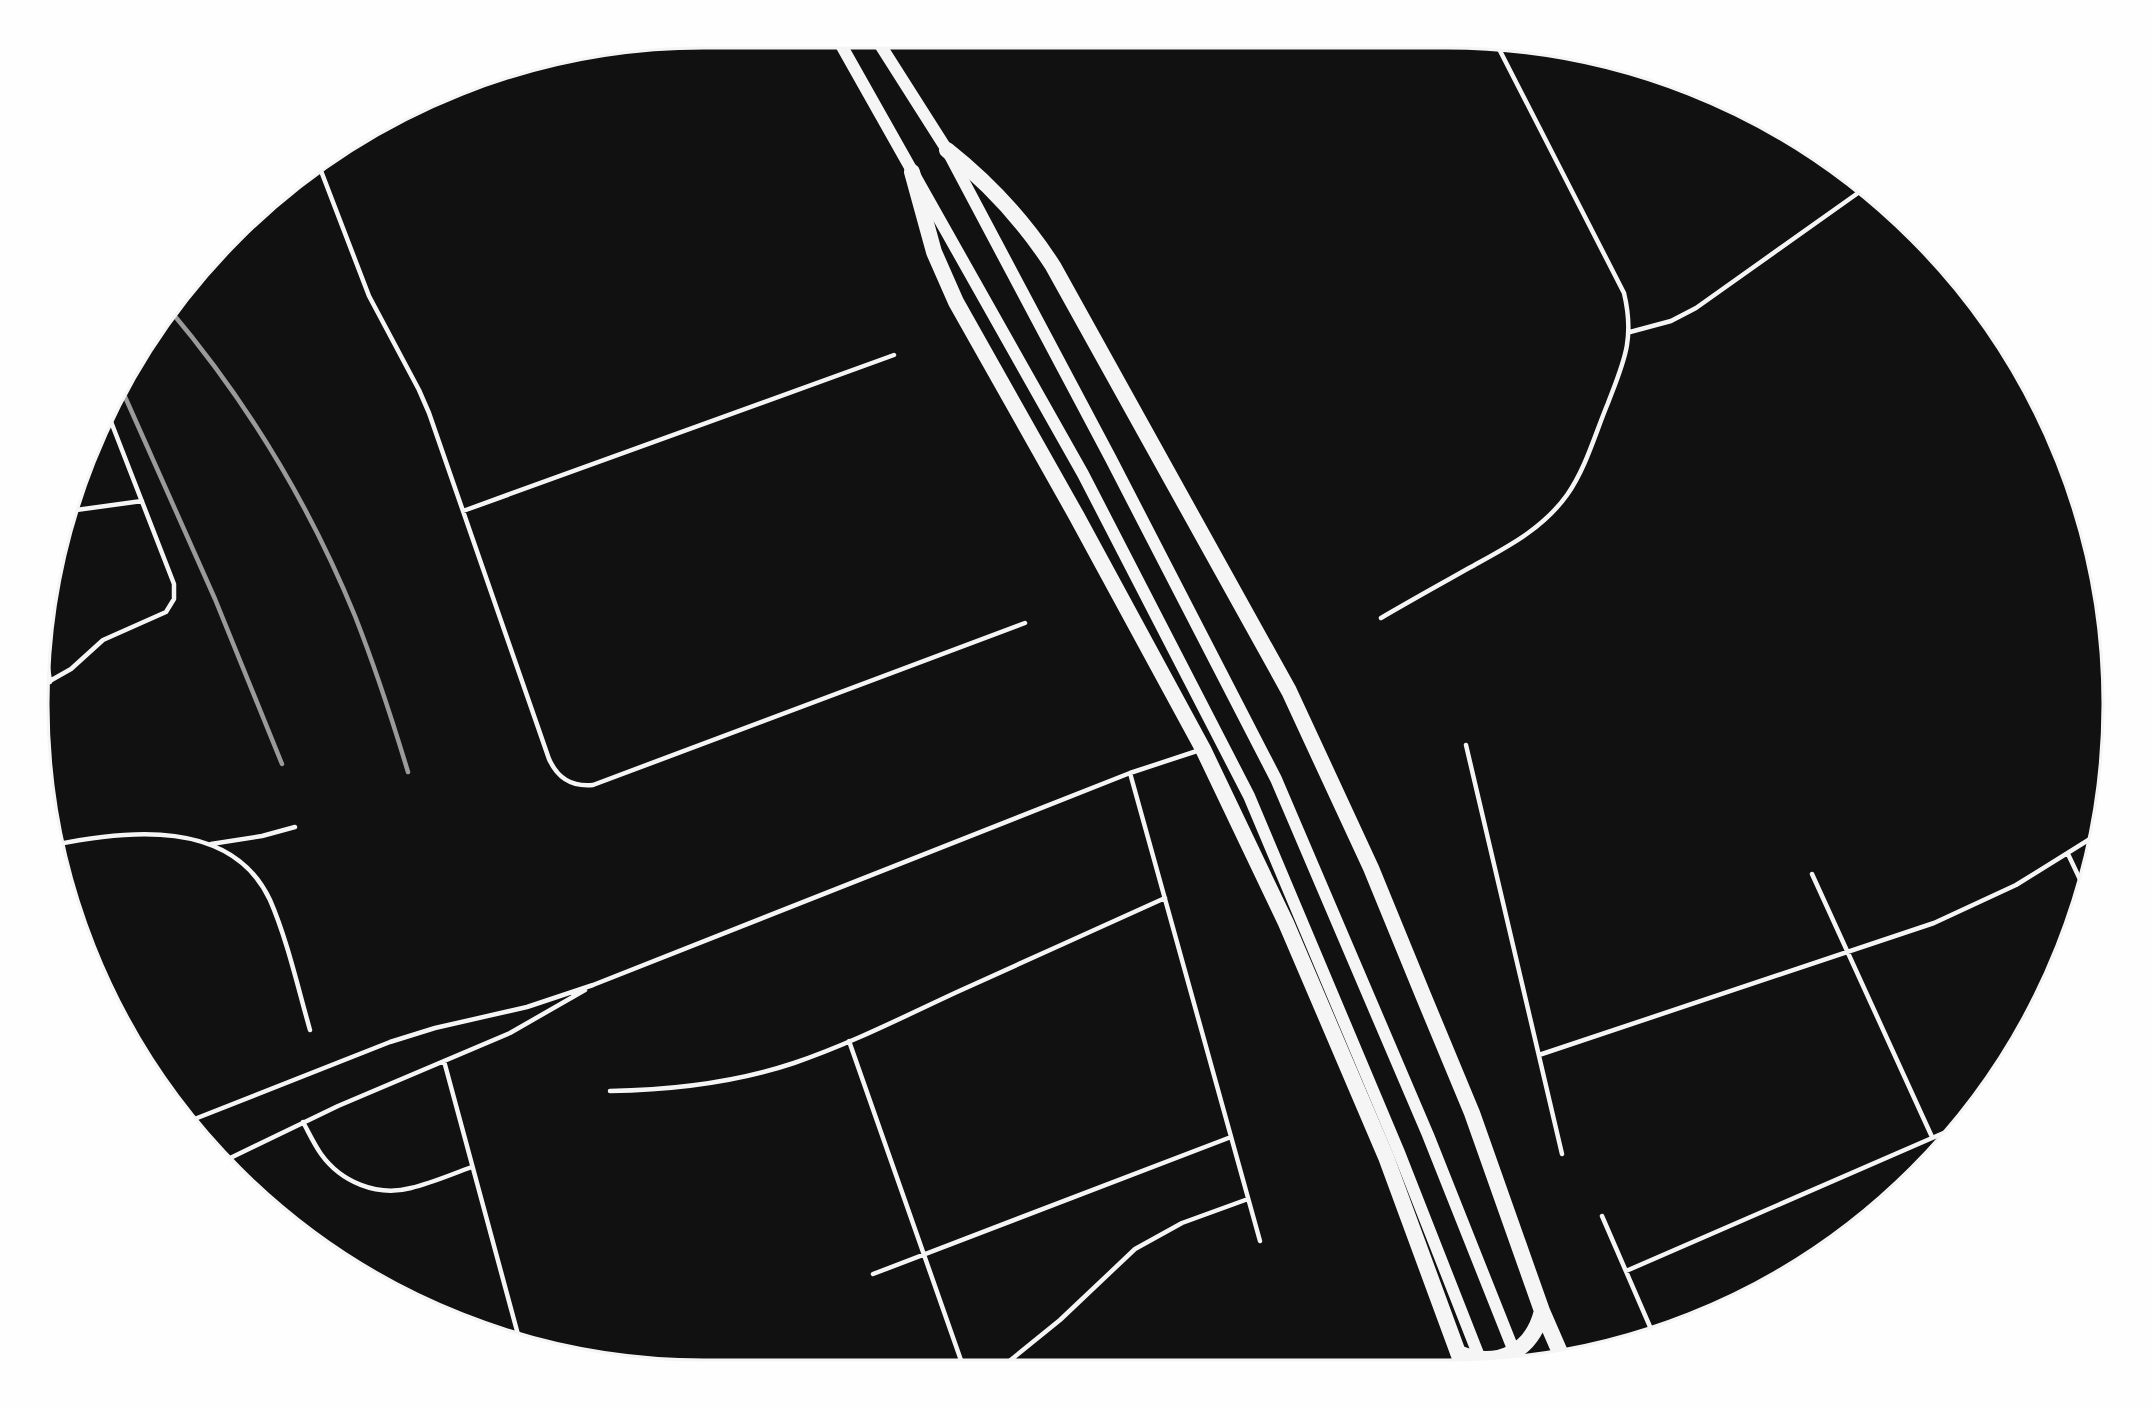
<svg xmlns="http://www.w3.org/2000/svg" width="2151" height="1408" viewBox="0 0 2151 1408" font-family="Lora,serif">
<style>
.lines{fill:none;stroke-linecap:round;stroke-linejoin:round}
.service{stroke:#f5f5f5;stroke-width:4.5}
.secondary{stroke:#f5f5f5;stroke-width:12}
.trunk{stroke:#f5f5f5;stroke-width:16}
.rail{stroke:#9a9a9a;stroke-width:4.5}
.rim{fill:none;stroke:#f5f5f5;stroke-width:3}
</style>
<rect width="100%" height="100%" fill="#111"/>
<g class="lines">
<path class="service" d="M 318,163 L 369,296 L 419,390 L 429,413 L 549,759 C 558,779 572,787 593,785 L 1025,623
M 1630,332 L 1671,321 L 1696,308 L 1865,188
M 69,511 L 142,501
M 463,511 L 894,355
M 1381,618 C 1410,601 1439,585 1469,568 C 1505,548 1542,530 1567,495 C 1586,468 1595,434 1608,403 C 1624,361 1635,339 1624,293 L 1496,43
M 43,633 L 50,682
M 41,686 L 71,669 L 103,640 L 166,612 L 174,599 L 174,584 L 108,414
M 1466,745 L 1562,1154
M 1130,773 L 1260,1241
M 211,844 L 262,836 L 295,827
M 54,845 C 126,830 232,818 270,900 C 287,939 298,988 310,1030
M 2068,854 L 2085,890
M 1812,874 L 1932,1137
M 849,1041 L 963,1366
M 1539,1055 L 1934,923 L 2016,885 L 2098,834
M 444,1061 L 520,1342
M 610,1091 C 672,1090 734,1083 794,1063 C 850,1044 903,1017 957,992 C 1026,961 1096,929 1165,898
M 187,1122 L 390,1042 L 435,1028 L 527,1007 L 593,985 L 1130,773 L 1200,750
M 303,1122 C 309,1133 314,1144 321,1154 C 341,1182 377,1197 411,1188 C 432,1183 452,1174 472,1167
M 222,1162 L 338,1106 L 510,1033 L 585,990
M 1602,1216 L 1651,1329
M 1626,1271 L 1962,1125
M 873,1274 L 1231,1137
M 1002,1367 L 1060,1320 L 1135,1249 L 1182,1223 L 1248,1199"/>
<path class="secondary" d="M 840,43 L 1083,474 L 1249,796 L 1398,1150 L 1484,1369
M 879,43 L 947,150 L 1111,459 L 1276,779 L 1428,1135 L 1519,1364"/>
<path class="trunk" d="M 947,150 C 990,184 1024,221 1053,266 L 1289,691 L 1371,868 L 1423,995 L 1472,1113 L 1542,1311 L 1562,1357
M 912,172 L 934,252 L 956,302 L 1076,515 L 1203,749 L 1286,923 L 1386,1157 L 1464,1369
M 1458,1353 C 1497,1369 1532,1352 1542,1311"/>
<path class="rail" d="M 169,309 C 246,400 310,506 355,616 C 375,667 392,719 408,772
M 122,390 L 215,599 L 282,764"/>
</g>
<path d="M0 0H2151V1408H0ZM704 48H1447A656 656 0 0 1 2103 704V704A656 656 0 0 1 1447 1360H704A656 656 0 0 1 48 704V704A656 656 0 0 1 704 48Z" fill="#fefefe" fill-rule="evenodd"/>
<path class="rim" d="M704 48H1447A656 656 0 0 1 2103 704V704A656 656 0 0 1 1447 1360H704A656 656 0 0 1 48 704V704A656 656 0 0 1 704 48Z"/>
</svg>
